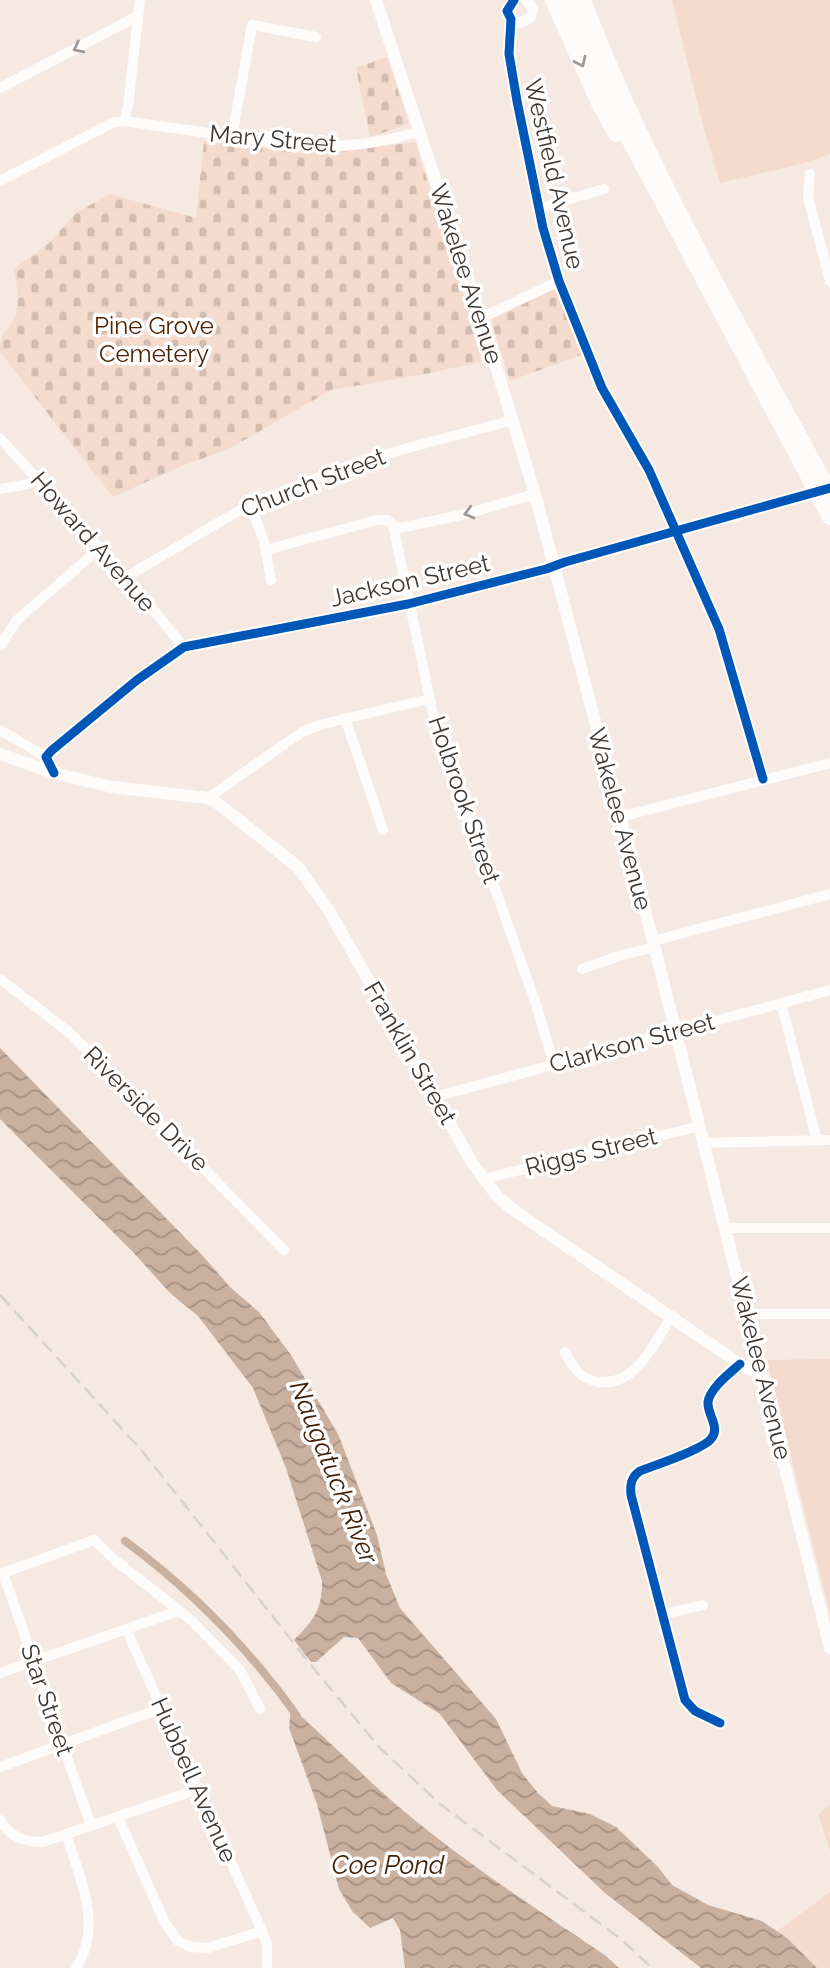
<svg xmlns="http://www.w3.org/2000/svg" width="830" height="1968" viewBox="0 0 830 1968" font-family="Raleway,sans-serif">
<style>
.cemetery{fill:url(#cemetery-stones)}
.park{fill:#f4dbcd}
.water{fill:url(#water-waves)}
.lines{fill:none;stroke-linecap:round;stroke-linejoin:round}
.canal{stroke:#cab09f;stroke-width:8}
.minor{stroke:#fefcfb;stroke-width:10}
.major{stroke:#fefcfb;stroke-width:12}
.highway{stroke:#fefcfb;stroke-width:16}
.rail{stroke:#d6d2d0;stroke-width:2.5;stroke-dasharray:14 7;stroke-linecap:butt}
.cycleway-casing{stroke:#fff;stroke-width:13}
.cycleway{stroke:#0057b8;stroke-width:9}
.oneway{stroke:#9e9996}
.labels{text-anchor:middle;stroke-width:7;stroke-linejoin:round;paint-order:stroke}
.street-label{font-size:24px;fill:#3e3631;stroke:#fff}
.park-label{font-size:24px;fill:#4e2200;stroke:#fff}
.water-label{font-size:26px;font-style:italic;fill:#422007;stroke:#fff}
</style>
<defs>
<pattern id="cemetery-stones" width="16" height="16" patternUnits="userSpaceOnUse" patternTransform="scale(1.75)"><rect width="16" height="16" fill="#f4dbcd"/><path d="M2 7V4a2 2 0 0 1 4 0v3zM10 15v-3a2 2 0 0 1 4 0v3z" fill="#d2bdb0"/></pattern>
<pattern id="water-waves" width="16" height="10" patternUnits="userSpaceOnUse" patternTransform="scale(1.75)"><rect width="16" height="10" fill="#cab09f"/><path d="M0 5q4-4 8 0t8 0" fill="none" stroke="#a59082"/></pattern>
</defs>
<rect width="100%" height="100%" fill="#f5e9e2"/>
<path class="cemetery" d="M 387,57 L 409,124 L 370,137 L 356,68 Z
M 204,141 L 304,152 L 332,153 L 415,142 L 485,361 L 425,374 L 331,390 L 227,450 L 181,466 L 113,497 L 0,352 C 0,328 8,334 15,316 C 21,302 16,283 14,269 L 49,243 L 76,213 L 110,194 L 196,218 Z
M 555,289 L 581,355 L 510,381 L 492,324 L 493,318 Z"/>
<path class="park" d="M 672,0 L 830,0 L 830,154 C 795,168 757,173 720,183 L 703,125 Z
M 830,1359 L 830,1612 L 767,1360 Z
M 830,1804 L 830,1850 L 818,1815 Z
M 830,1892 L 830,1968 L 742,1968 L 737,1961 Z"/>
<path class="water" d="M 0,1048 L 202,1255 L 231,1288 L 259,1312 L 291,1355 L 338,1434 L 377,1535 L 386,1574 L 400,1608 L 496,1719 L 522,1773 L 538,1793 L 552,1806 L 590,1814 L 616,1827 L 657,1866 L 672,1885 L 708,1905 L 762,1921 L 787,1938 L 817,1968 L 701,1968 L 605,1893 L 497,1790 L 440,1714 L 391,1683 L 358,1638 L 344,1637 L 316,1662 L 311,1662 L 294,1640 C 314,1620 322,1610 322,1581 L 286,1468 L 253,1388 L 198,1316 L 170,1293 L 133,1252 L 0,1119 Z
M 291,1707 C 319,1732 346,1758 373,1784 C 441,1847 529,1904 606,1956 L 619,1968 L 405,1968 L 400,1930 L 393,1918 L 370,1928 L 352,1911 L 339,1889 L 317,1804 L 289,1728 Z"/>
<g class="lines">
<path class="canal" d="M 125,1541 C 190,1589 250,1650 297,1716"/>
<path class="minor" d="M 514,0 L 507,11 L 511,19 L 509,54 L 517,101 L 543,228 L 559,281 L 602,388 L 649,470 L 719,629 L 763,779
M 511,19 L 520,23 L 531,17 L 533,9 L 526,0
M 0,88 L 138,16
M 124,121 L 299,146 C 341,148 380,144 420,131
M 232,137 L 252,25 L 316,37
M 810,174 L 808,197 L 830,281
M 0,181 L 112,123 L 124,121 L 128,107 L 140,0
M 539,208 L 604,189
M 481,318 L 559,281
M 0,438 L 126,577 L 184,647
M 0,489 L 28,484 L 38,479
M 250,505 L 264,541 L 271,580
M 395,529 L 466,514 L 535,494
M 266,550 L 377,520 L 388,520 L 393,525 L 433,714 L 536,1004 L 554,1065
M 126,577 L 247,506 L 363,460 L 513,420
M 0,646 L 17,620 L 100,548
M 345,718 L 383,830
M 0,730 L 46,757
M 54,773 L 46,757 L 51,751 L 137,680 L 184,647 L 408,604 L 546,569 L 565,562 L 821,491
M 208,798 L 302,732 L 323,724 L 429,699
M 620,817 L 830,763
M 653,941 L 830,894
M 582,969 L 622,955 L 655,947
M 0,979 L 70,1033 L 284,1250
M 781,1003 L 817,1140
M 434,1097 L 830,990
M 703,1143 L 830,1140
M 483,1179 L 700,1126
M 726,1228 L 830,1228
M 747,1314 L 830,1314
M 565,1352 C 573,1368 581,1380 600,1382 C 637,1386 655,1341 672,1316
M 3,1573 L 91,1826
M 0,1574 L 94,1540 L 115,1560 L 191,1620 L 240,1670 L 260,1709
M 664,1614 L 703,1605
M 126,1629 L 262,1931 L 267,1945 L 267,1968
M 0,1673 L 178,1611
M 720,1723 L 695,1711 L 685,1700 L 631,1495 C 630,1485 631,1477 640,1471 C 655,1465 702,1450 711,1439 C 721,1427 707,1415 708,1402 C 710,1388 730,1373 740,1364
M 0,1767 L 162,1708
M 118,1817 L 165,1923 L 178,1941 L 191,1947 L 208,1948 L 262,1931
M 0,1820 C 11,1837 22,1842 43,1842 L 199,1789
M 66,1834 C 79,1876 104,1926 76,1968"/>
<path class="major" d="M 376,0 L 481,318 L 535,494 L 653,941 L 830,1648
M 0,754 L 54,773 L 112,787 L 208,798 L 216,802 L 298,867 L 328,909 L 473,1164 L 497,1196 L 512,1209 L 740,1364 L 761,1375"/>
<path class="highway" d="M 553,0 L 599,103 L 616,134
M 570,0 L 627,135 L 830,517
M 583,0 C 648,172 743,331 830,493"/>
<path class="rail" d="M 0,1295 L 143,1452 L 315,1670 L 380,1748 L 440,1804 L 622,1940 L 652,1968"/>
<g class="cycleway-casing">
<path id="cycleway" d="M 514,0 L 507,11 L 511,19 L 509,54 L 517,101 L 543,228 L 559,281 L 602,388 L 649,470 L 719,629 L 763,779
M 54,773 L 46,757 L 51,751 L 137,680 L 184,647 L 408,604 L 546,569 L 565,562 L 830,488
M 720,1723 L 695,1711 L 685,1700 L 631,1495 C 630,1485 631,1477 640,1471 C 655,1465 702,1450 711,1439 C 721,1427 707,1415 708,1402 C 710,1388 730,1373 740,1364"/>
</g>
<use href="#cycleway" class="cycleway"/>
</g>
<defs><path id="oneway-chevron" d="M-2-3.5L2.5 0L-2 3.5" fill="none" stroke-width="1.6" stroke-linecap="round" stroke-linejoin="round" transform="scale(1.75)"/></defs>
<g class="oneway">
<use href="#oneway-chevron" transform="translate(78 48) rotate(153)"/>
<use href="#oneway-chevron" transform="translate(581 62) rotate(65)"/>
<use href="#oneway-chevron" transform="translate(469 513) rotate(165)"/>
</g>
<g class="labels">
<g class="street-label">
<text transform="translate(273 139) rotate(5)" y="8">Mary Street</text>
<text transform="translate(554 174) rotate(77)" y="8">Westfield Avenue</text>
<text transform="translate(466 274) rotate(72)" y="8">Wakelee Avenue</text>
<text transform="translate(313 483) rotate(-21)" y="8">Church Street</text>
<text transform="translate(93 542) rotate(49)" y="8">Howard Avenue</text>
<text transform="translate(410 581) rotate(-13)" y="8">Jackson Street</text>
<text transform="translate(464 800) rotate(71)" y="8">Holbrook Street</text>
<text transform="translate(620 819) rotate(75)" y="8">Wakelee Avenue</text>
<text transform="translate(632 1043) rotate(-15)" y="8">Clarkson Street</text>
<text transform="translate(410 1053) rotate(60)" y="8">Franklin Street</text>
<text transform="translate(146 1109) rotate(45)" y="8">Riverside Drive</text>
<text transform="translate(591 1152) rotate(-14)" y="8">Riggs Street</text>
<text transform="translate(761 1368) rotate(76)" y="8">Wakelee Avenue</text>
<text transform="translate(47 1700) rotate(71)" y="8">Star Street</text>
<text transform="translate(194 1780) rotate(66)" y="8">Hubbell Avenue</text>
</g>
<g class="park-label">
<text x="154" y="334">Pine Grove<tspan x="154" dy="28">Cemetery</tspan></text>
</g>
<g class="water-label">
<text transform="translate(334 1472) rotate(68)" y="9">Naugatuck River</text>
<text x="388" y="1874">Coe Pond</text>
</g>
</g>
</svg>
